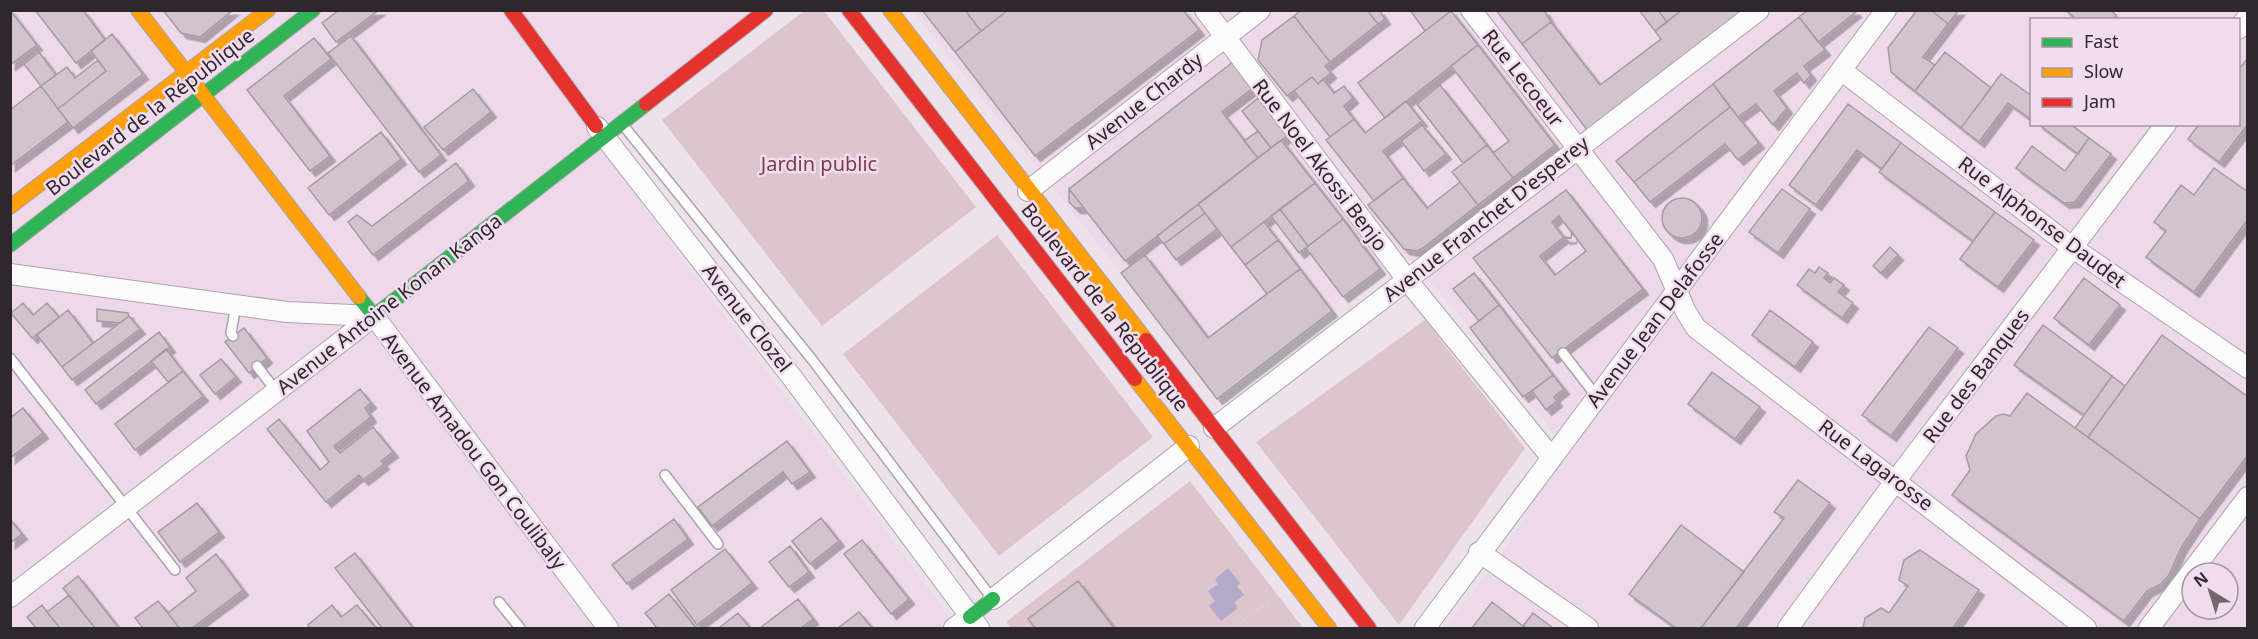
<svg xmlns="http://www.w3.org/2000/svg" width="2258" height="639" viewBox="0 0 2258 639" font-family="'Noto Sans',sans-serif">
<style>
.built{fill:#edd9ea;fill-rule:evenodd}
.green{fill:#dec5cd}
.water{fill:#b4abcb}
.building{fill:#d2c4cc;stroke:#a59ba2;stroke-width:1.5;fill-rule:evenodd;filter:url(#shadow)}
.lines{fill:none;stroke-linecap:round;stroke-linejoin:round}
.lane-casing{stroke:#aca3ab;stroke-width:12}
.street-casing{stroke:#aca3ab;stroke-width:22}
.fast-casing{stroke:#aca3ab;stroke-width:16}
.slow-casing{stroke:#aca3ab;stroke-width:16}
.jam-casing{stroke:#aca3ab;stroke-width:16}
.path{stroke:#d7d4d7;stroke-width:3;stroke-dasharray:1.5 4.5;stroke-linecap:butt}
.lane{stroke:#fcfbfc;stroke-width:9}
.street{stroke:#fcfbfc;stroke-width:20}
.fast{stroke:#30b455;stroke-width:14}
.slow{stroke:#ff9f0a;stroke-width:14}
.jam{stroke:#e5322d;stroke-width:14}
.labels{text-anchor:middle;stroke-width:5;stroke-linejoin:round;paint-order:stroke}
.street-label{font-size:20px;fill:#2f272e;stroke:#f2ddef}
.park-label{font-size:20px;fill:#7d3c4a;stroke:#f2ddef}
</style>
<defs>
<filter id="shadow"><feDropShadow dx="5.5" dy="5.5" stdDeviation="0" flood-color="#0004"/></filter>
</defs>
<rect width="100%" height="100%" fill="#ede2ec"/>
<path class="built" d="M 10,11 L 757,11 L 595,141 L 958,628 L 11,628 Z
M 913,11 L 2247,11 L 2247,628 L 1445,628 L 1505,550 L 1565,448 L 1470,328 L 1409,258 L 1380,269 L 1343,297 L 1332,311 L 1217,399 L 1121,273 ZM 2032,20 L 2238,20 L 2238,124 L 2032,124 ZM 2192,573 L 2228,573 L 2228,609 L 2192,609 Z"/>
<path class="green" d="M 804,11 L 824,11 L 976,207 L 822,326 L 662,120 Z
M 997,235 L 1153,437 L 999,556 L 843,354 Z
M 1425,320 L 1525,448 L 1399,625 L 1256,442 Z
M 1190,481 L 1303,628 L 1011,628 L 1006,622 Z"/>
<path class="water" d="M 1228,568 L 1240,583 L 1237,586 L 1244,595 L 1234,603 L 1238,608 L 1221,621 L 1209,606 L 1215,601 L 1208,591 L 1218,584 L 1215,579 Z"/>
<path class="building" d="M 10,10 L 37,45 L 10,65 Z
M 35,10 L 83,10 L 105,40 L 76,63 Z
M 163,10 L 233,10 L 200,37 L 181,33 Z
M 339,10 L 379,10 L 336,42 L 322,23 Z
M 922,10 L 965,10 L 981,31 L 955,52 Z
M 965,10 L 1008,10 L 981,31 Z
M 1008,10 L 1183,10 L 1199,30 L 1035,156 L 955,52 Z
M 1301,10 L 1367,10 L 1378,24 L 1330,62 L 1294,16 Z
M 1367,10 L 1379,10 L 1385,19 L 1378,24 Z
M 1410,10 L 1451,10 L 1451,11 L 1425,31 Z
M 1496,10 L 1544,10 L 1551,22 L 1522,44 Z
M 1639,10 L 1658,10 L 1667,22 L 1655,31 Z
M 1658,10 L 1682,10 L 1667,22 Z
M 1682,10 L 1744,10 L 1594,139 L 1522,44 L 1551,22 L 1600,85 L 1661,39 L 1655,31 Z
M 1808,10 L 1854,10 L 1856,12 L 1818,42 L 1799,17 Z
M 1917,10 L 1931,10 L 1948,24 L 1923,57 L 1935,65 L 1915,91 L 1891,72 L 1888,48 Z
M 1931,10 L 1959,10 L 1948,24 Z
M 2065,10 L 2110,10 L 2116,15 L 2113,20 L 2078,20 Z
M 1451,11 L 1478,45 L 1385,118 L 1358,83 Z
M 1294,16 L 1330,62 L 1325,66 L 1331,73 L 1318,84 L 1312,77 L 1287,96 L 1258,60 L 1262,40 Z
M 1799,17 L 1825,50 L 1804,66 L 1811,75 L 1804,83 L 1797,73 L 1774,91 L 1787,108 L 1773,125 L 1756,104 L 1738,117 L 1713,84 Z
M 112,34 L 143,74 L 73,128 L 58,109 L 106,71 L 91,51 Z
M 351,36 L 441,155 L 419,172 L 328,53 Z
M 314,38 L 331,59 L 284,96 L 330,156 L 310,171 L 247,90 Z
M 1478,45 L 1555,145 L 1513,178 L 1493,153 L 1509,141 L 1451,66 Z
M 39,52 L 56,75 L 41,86 L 24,64 Z
M 1945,52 L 1991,88 L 1961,128 L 1915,91 Z
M 2248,58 L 2248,124 L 2219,162 L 2188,139 L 2199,124 L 2238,124 L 2238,70 Z
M 98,60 L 106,71 L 58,109 L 41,86 L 67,67 L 75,78 Z
M 1233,62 L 1253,88 L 1222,112 L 1258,158 L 1125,261 L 1069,189 Z
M 2001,74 L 2032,96 L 2032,120 L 2008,103 L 1979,142 L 1961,128 Z
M 1312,77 L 1318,84 L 1323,79 L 1334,93 L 1344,86 L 1353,98 L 1344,106 L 1354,119 L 1330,137 L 1294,91 Z
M 1713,84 L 1730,107 L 1634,182 L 1616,161 Z
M 1440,85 L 1487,145 L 1463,163 L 1417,104 Z
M 41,86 L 68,122 L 10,166 L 10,110 Z
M 473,89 L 491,112 L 443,150 L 424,127 Z
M 1258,98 L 1287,136 L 1271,148 L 1242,111 Z
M 1406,101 L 1422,121 L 1383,151 L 1403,178 L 1374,201 L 1326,140 L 1354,119 L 1365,133 Z
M 1848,104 L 1901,143 L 1882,169 L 1857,150 L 1816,205 L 1789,185 Z
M 1730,107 L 1759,143 L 1738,160 L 1725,144 L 1650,202 L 1634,182 Z
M 2038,124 L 2070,124 L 2089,138 L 2078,154 Z
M 1422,125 L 1446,154 L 1424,171 L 1401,141 Z
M 1258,131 L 1271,148 L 1258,158 L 1244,141 Z
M 381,132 L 401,159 L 329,215 L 308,188 Z
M 2089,138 L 2111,154 L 2075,202 L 2064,203 L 2016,168 L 2032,146 L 2065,171 Z
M 1281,140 L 1315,183 L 1231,247 L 1198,204 Z
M 1901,143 L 1995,212 L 1973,241 L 1879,172 Z
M 1487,145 L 1513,178 L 1478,205 L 1452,172 Z
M 456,163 L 469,181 L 373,255 L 348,222 L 357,215 L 372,226 Z
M 2214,168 L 2248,192 L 2248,219 L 2194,292 L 2146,257 L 2166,231 L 2154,222 L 2181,185 L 2194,195 Z
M 1403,178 L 1427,208 L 1460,182 L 1478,205 L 1423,248 L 1417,251 L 1404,249 L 1368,205 Z
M 1315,183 L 1343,219 L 1308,246 L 1280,209 Z
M 1069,189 L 1084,208 L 1075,208 L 1069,202 Z
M 1782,189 L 1810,209 L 1778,253 L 1749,232 Z
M 1566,190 L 1643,289 L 1552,358 L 1473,258 ZM 1572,232 L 1586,251 L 1555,275 L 1540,256 L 1564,237 L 1571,238 Z
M1662 218a20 20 0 1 1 40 0a20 20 0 1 1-40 0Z
M 1198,204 L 1205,213 L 1164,244 L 1157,236 Z
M 1280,209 L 1308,246 L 1299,253 L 1271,216 Z
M 1995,212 L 2034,240 L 1998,287 L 1960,259 Z
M 1205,213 L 1217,229 L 1176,260 L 1164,244 Z
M 1559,216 L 1572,233 L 1571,238 L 1565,239 L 1552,222 Z
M 1343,219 L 1380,269 L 1343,297 L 1306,248 Z
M 1264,222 L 1278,240 L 1245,265 L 1231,247 Z
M 1278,240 L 1300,269 L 1267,294 L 1245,265 Z
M 1890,247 L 1898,255 L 1881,273 L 1873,266 Z
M 1145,255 L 1208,338 L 1300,269 L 1332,311 L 1217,399 L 1121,273 Z
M 1819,267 L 1828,273 L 1824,278 L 1830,283 L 1834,278 L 1844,285 L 1838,292 L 1853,303 L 1842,318 L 1797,285 L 1809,269 L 1815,273 Z
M 1474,273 L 1499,305 L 1479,321 L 1453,289 Z
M 2084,278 L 2120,305 L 2089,345 L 2054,318 Z
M 23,303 L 33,315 L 47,303 L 59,317 L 32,338 L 11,313 Z
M 1499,305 L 1553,375 L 1523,397 L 1470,328 Z
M 97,309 L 128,313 L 129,316 L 120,323 L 97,321 Z
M 68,310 L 93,343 L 62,367 L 37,335 Z
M 1770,310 L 1813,342 L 1795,367 L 1752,335 Z
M 129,316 L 140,329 L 72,380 L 62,367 Z
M 2043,325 L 2112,376 L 2084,415 L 2014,365 Z
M 1929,327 L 1958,348 L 1891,436 L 1862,415 Z
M 244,328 L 267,358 L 249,373 L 225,342 Z
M 159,332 L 170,347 L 96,404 L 85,390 Z
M 2162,335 L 2248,397 L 2248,455 L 2200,519 L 2088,437 Z
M 166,349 L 183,371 L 168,382 L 151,361 Z
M 221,359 L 236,377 L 215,394 L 200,375 Z
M 183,371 L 203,396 L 135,450 L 115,424 Z
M 1712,372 L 1760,407 L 1735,439 L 1688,404 Z
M 1553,375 L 1564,389 L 1554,397 L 1557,401 L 1546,410 L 1532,391 Z
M 2112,376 L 2125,386 L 2088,437 L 2075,428 Z
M 360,389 L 371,403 L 365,408 L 371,417 L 334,446 L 340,453 L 373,427 L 393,452 L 381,461 L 384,464 L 363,480 L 359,475 L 326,502 L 267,429 L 279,419 L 320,470 L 329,462 L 307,431 Z
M 2027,393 L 2200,519 L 2181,548 L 2169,575 L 2161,584 L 2147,591 L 2124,621 L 1952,495 L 1970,470 L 1966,456 L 1976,434 L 1996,416 L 2004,414 L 2010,416 Z
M 23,408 L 43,433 L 10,458 L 10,418 Z
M 787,441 L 810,472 L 792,484 L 783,472 L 712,526 L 698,507 Z
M 1798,480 L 1830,503 L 1736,628 L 1701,628 L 1784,518 L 1774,512 Z
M 197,503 L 219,532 L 180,562 L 158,532 Z
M 821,518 L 839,541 L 810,564 L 792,541 Z
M 10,519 L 22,534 L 10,543 Z
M 674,519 L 688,539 L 627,584 L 612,565 Z
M 1681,525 L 1744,572 L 1701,628 L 1676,628 L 1629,594 Z
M 862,540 L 909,599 L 891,614 L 844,554 Z
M 790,546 L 809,572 L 789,587 L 769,562 Z
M 725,549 L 752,583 L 697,625 L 671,590 Z
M 1920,550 L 1979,590 L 1953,628 L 1863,628 L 1865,618 L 1881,608 L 1889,613 L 1908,586 L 1899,580 L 1904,560 Z
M 355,553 L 413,628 L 382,628 L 335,568 Z
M 216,554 L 243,590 L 192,628 L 179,628 L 168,613 L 196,591 L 186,578 Z
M 78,576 L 119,628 L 95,628 L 63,588 Z
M 1078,581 L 1114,628 L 1035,628 L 1028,619 Z
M 669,594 L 696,628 L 657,628 L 645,613 Z
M 69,595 L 95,628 L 60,628 L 47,612 Z
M 798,599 L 813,619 L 801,628 L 760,628 Z
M 158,601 L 168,613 L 179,628 L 143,628 L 135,618 Z
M 1492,602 L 1523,626 L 1527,628 L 1472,628 Z
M 42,605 L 47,612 L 60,628 L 36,628 L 27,617 Z
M 332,605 L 341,617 L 357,605 L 376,628 L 310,628 L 308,625 Z
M 859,612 L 872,628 L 838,628 Z
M 738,613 L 750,628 L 719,628 Z
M 1533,613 L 1553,628 L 1527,628 L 1523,626 Z"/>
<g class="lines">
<g class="lane-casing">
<path id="lane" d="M 623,125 L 814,362 L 991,597
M 233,336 L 231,333 L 236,305
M 1563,353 L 1597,397
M 10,358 L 175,570
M 257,366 L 276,391
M 665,475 L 718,544
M 499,602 L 520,628"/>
</g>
<g class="street-casing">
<path id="street" d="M 1205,10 L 1408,281 L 1551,457
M 1471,10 L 1663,259 L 1686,312 L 1696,328 L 2086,628
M 2238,29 L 2248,17
M 1841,70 L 2073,248 L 2248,368
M 597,127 L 791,376 L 979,628
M 1028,191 L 1260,10
M 10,274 L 287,312 L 374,316
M 374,316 L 608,628
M 1214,428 L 1759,10
M 1479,552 L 1588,628
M 10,597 L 374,316
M 993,599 L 1189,446
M 954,628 L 970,617
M 1425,628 L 1886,10
M 1788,628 L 1896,480 L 2166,124
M 2149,628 L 2248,497"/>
</g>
<g class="fast-casing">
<path id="fast" d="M 10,245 L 313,10
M 359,297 L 374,316 L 646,104
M 970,617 L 993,599"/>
</g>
<g class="slow-casing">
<path id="slow" d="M 138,10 L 359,297
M 890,10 L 1146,340
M 10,207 L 268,10
M 1135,379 L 1329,628"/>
</g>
<g class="jam-casing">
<path id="jam" d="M 511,10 L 596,126
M 849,10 L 1135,379
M 646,104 L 766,10
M 1146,340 L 1369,628"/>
</g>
<path class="path" d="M 1233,628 L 1278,595"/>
<use href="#lane" class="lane"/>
<use href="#street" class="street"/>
<use href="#fast" class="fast"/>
<use href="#slow" class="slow"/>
<use href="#jam" class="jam"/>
</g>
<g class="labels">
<g class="street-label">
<text transform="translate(1523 78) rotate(52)" y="7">Rue Lecoeur</text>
<text transform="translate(1144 101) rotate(-38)" y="7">Avenue Chardy</text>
<text transform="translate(150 112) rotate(-38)" y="7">Boulevard de la République</text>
<text transform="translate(1320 165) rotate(53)" y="7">Rue Noel Akossi Benjo</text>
<text transform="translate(1486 219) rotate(-38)" y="7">Avenue Franchet D'esperey</text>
<text transform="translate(2042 222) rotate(37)" y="7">Rue Alphonse Daudet</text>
<text transform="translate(389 304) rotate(-38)" y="7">Avenue Antoine Konan Kanga</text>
<text transform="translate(1105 307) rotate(52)" y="7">Boulevard de la République</text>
<text transform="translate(747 318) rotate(52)" y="7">Avenue Clozel</text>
<text transform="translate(1655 320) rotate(-53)" y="7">Avenue Jean Delafosse</text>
<text transform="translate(1976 376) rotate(-53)" y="7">Rue des Banques</text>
<text transform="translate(474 451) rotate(53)" y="7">Avenue Amadou Gon Coulibaly</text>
<text transform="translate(1876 465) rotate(37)" y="7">Rue Lagarosse</text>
</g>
<g class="park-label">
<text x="819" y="171">Jardin public</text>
</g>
</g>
<rect width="2258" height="639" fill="none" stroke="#2f272e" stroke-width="24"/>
<rect x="2030" y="18" width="210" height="108" fill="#f2ddef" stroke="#a494a2" stroke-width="1.5"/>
<rect x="2042" y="38" width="30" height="9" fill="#30b455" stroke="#a494a2" stroke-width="1.5"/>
<text x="2084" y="48" font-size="18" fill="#2f272e">Fast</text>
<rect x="2042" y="68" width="30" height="9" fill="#ff9f0a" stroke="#a494a2" stroke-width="1.5"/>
<text x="2084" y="78" font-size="18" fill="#2f272e">Slow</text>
<rect x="2042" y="98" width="30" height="9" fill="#e5322d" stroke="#a494a2" stroke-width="1.5"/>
<text x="2084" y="108" font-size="18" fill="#2f272e">Jam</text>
<g transform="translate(2210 591) rotate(322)"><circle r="28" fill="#f2ddef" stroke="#a494a2" stroke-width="1.5"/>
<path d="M0-4.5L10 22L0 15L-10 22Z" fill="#726870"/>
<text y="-9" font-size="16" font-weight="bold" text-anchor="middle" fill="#2f272e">N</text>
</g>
</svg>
